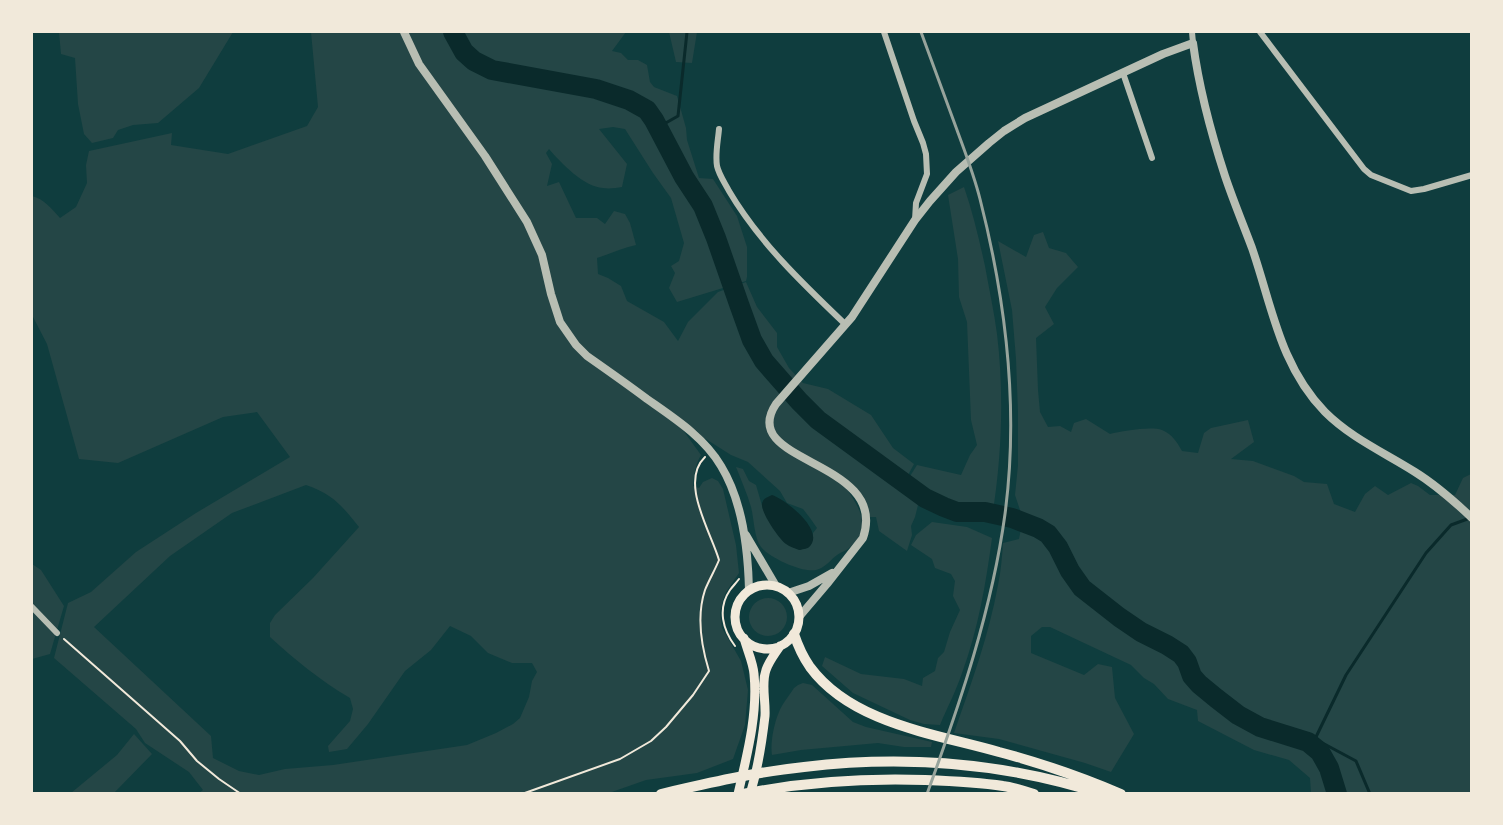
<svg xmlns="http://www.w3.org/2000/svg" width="1503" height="825" viewBox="0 0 1503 825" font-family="Figtree,sans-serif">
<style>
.green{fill:#244646;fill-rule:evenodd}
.water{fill:#0a2a2b}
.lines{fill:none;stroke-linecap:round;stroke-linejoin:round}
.stream{stroke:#0a2a2b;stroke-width:3}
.river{stroke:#0a2a2b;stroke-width:20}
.path{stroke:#f1e9da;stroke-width:2}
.minor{stroke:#b8beb3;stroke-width:6}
.tertiary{stroke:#b8beb3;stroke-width:8}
.secondary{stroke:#f1e9da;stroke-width:9}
.trunk{stroke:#f1e9da;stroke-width:10}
.rail{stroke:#97a49c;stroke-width:3}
</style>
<rect width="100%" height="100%" fill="#0f3d3e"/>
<path class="green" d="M 59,32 L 233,32 L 199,88 L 158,123 L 133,125 L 118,130 L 113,138 L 92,143 L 84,134 L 78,104 L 75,58 L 61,54 Z
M 311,32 L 626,32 L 612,51 L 621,53 L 628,60 L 638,60 L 647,65 L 650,82 L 654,87 L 677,96 L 686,128 L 687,140 L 699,178 L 713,179 L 737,216 L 747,247 L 747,277 L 746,281 L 677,302 L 669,288 L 675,273 L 671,266 L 679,261 L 684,243 L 671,198 L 653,173 L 625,129 L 613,127 L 599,129 L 627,164 L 622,187 C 616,188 609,189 603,188 C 584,187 561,163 549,149 L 546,153 L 552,164 L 547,186 L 559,182 L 576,218 L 597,218 L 605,224 L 614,211 L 625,214 L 630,223 L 636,245 C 622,248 610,254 597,258 L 598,274 L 608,278 L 621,286 L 627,301 L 664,322 L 678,341 L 688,322 L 718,292 L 746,282 L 757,307 L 777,333 L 777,347 L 789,368 L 803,383 L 828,389 L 871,415 L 893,448 L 914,464 L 907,477 L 907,481 L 917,465 L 961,475 L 970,455 L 977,445 L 971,420 L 967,322 L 959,297 L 958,259 L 948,195 L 964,187 C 973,213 979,239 985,266 C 989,289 994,311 997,334 C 1004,391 1002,454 993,511 L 957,503 L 907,481 L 904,491 L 918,505 L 915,517 L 911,526 L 912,535 L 907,551 L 879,531 L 876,517 L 870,517 L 860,496 L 848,491 C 861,510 872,529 849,548 C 846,551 841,552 837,555 C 831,559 827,566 819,569 C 806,575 770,558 761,547 C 754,538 754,518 751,507 C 747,493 741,480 736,467 L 743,469 L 749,481 L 756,485 L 763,509 L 812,542 L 813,533 L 817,528 L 810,518 L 803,509 L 787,503 L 780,491 L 748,462 L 731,455 L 701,436 L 697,431 L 684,424 L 680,426 L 701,455 C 695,465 694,475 693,486 L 699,488 L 703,482 L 712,478 L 718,481 L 723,489 L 736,545 L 739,573 L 726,592 L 723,600 L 720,613 L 722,628 L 741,661 L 748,690 L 745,725 L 733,759 L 697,773 L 646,780 L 609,793 L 199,793 L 203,790 L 189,772 L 145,743 L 136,729 L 54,658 L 68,603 L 91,592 L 136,552 L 196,513 L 290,457 L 257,412 L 223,417 L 118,463 L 79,459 L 47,344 L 32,315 L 32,196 C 44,199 51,208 60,218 L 76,207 L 87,183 L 86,165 L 89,151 L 172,133 L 171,145 L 228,154 L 307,126 L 318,107 ZM 306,485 C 334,495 341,505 359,527 L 313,578 L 275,615 L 270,623 L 270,637 C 294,659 321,681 350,698 L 353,709 L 350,721 L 328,746 L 329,752 L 347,749 L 368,724 L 405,671 L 431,650 L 450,626 L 471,636 L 488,653 L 512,663 L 532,663 L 537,672 L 532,681 L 529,697 L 520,718 L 513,724 L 496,733 L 467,745 L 333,765 L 285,769 L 259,775 L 239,771 L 213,758 L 211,736 L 94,627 L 170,556 L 232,513 Z
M 669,32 L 697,32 L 692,63 L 676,62 Z
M 1043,232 L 1049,248 L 1066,253 L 1078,267 L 1057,288 L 1045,307 L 1054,324 L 1036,338 L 1038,390 L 1040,412 L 1048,427 L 1060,426 L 1071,432 L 1074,423 L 1086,419 L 1110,434 C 1122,431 1151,426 1162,430 C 1172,434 1177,442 1182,451 L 1198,453 L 1204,433 L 1211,428 L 1248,420 L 1254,442 L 1231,459 L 1253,461 L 1294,476 L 1304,482 L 1327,484 L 1334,504 L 1355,512 L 1365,494 L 1375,486 L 1388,495 L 1411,483 L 1418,486 L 1430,495 L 1455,495 L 1463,478 L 1471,474 L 1471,793 L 1311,793 L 1310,778 L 1289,760 L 1254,750 L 1198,721 L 1197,710 L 1168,699 L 1154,684 L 1144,678 L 1131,665 L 1050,627 L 1042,627 L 1031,636 L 1031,653 L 1084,675 L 1098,664 L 1112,667 L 1115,698 L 1134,734 L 1111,772 L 1085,763 L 999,739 L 954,733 C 971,684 989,635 998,585 C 1001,571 1002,557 1003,543 L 1019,539 L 1023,519 L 1015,495 L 1018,465 L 1018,412 L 1016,359 L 1012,310 L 998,241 L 1026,257 L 1034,235 Z
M 932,522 L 967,527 L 992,538 C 986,583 978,630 962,673 C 956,691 947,708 940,725 L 924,724 L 910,720 L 853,693 L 822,666 L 825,657 L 861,674 L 904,679 L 922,686 L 923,678 L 935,671 L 938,658 L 944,652 L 950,632 L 960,610 L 953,596 L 955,581 L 951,574 L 935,568 L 932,559 L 911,545 L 916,535 Z
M 32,564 L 41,570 L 64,606 L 50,654 L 32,659 Z
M749 617a19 19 0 1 1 38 0a19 19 0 1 1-38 0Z
M 803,683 L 812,685 L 853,722 L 866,727 L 932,742 L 931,747 L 904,747 L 878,743 L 801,750 L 772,755 C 770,744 774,723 779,712 C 782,704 789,696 794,688 L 798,685 Z
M 134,734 L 152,754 L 114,793 L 71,793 L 117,755 Z"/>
<path class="water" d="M 772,495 C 785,499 828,532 808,548 C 808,548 801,550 799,550 C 795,548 790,547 786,544 C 779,539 761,513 762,504 C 763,498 768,497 772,495 Z"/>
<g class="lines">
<path class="stream" d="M 657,128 L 678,116 L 687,32
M 1315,739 L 1346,675 L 1426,553 L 1451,525 L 1470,518
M 1308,742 L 1315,739 L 1356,761 L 1370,794"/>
<path class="river" d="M 453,32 L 464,52 L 474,61 L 492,70 L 596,89 L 629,100 L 647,110 L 654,120 L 684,177 L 703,206 L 716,238 L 739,304 L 752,340 L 764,361 L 799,401 L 818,420 L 925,498 L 944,507 L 957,512 L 985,512 L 1012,518 L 1038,528 L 1048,534 L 1058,547 L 1070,571 L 1082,588 L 1119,617 L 1141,632 L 1167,645 L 1181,654 L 1187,662 L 1192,676 L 1199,684 L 1216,698 L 1238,715 L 1260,727 L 1308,742 L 1320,752 L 1329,768 L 1337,794"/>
<path class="path" d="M 64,639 L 180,741 L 197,761 L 219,779 L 241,794
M 735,646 C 723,630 717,609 730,590 C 733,586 736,583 739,579
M 522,794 L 620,759 L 651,741 L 666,727 L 693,695 L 709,671 C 701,645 696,617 705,590 C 709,580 715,570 719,560 C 711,532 679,482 705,457"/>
<path class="minor" d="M 884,32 L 914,121 L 923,143 L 926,154 L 927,174 L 916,203 L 915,220
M 1192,32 L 1193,43
M 1260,32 L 1364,169 L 1371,175 L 1411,191 L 1424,189 L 1472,175
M 1123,73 L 1152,158
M 719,129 C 718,141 715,154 717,166 C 719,175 725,183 729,191 C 759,242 803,284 845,324
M 32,607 L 57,633"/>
<path class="tertiary" d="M 404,32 L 419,64 L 485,156 L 527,222 L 542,255 L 551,294 L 560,322 L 576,345 L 587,356 C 607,370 627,384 647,399 C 674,418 704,437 721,466 C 743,502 748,549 749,590
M 746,535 L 776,586
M 788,593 L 809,586 L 832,573
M 799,617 L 827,584 L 863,538 C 890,459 736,464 776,404 L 852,317 L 915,220 L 930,201 L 956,172 L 989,143 L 1004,131 L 1025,118 L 1163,54 L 1193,43 C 1199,88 1211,133 1225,176 C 1233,200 1243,224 1252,248 C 1272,306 1280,366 1325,412 C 1351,438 1385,453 1415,472 C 1436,485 1454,501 1472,518"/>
<path class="secondary" d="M735 617a32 32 0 1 1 64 0a32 32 0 1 1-64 0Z
M 738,794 C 747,755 758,714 754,674 C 753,662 747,650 744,638
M 750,794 C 758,769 762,742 765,716 C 766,701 761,684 766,670 C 769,661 775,654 780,646"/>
<path class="trunk" d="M 794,634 C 798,646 803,657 810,667 C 852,724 937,734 999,752 C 1041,763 1081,777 1121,794
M 661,794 C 708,783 756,772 804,767 C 904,755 1006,763 1102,794
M 743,794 C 803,782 865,778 925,780 C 951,781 977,782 1003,786 C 1013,787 1023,791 1034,794"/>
<path class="rail" d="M 921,32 C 933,64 945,97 957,130 C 965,152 974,175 980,199 C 1006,301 1019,409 1005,514 C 992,610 960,703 927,794"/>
</g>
<rect width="1503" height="825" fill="none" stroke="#f1e9da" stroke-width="66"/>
</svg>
